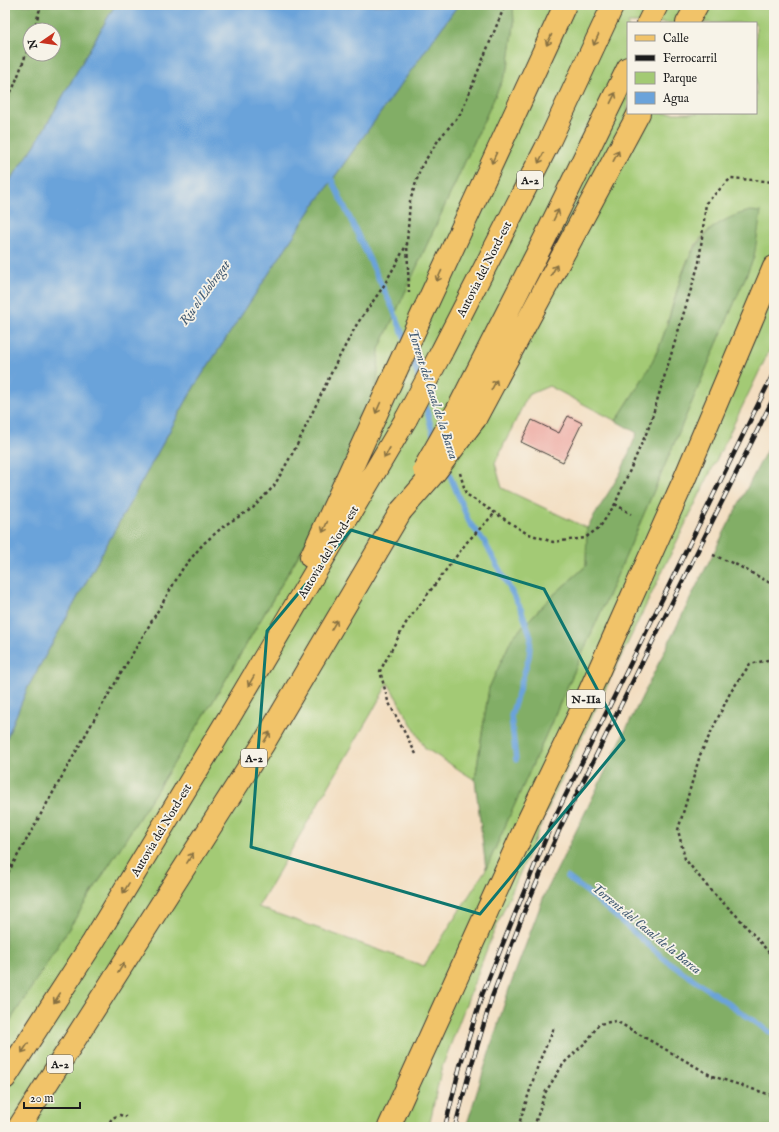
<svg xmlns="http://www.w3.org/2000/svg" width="779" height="1132" viewBox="0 0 779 1132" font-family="'IM FELL English',serif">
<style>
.green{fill:#a3ca74;stroke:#607348;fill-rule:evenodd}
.forest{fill:#82ae66;stroke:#4f6541;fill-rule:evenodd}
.water{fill:#6ba3da;stroke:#44607b}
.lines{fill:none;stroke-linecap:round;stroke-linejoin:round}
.stream{stroke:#6ba3da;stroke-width:5.5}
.building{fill:#eeaaa3}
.major-casing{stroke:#3c3935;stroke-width:24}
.highway-casing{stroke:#3c3935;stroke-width:24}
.path{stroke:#3c3935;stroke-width:2.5;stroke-dasharray:3 3;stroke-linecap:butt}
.major{stroke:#f1c369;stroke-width:22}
.highway{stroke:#f1c369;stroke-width:22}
.rail-casing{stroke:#1c1c1c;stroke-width:4.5}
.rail{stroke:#f7f3e8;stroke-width:3;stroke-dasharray:9;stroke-linecap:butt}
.highway-bridge-casing{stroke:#3c3935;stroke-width:24;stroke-linecap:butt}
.highway-bridge{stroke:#f1c369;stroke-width:22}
.oneway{stroke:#867042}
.marked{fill:none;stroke:#0f766e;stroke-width:3;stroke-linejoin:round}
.labels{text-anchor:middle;stroke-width:3.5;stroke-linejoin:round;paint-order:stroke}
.shield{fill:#f7f3e8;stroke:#5e5c59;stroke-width:1}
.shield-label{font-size:11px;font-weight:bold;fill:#1c1c1c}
.street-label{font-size:12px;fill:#1c1c1c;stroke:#f7f3e8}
.water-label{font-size:13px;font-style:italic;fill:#405971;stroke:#f7f3e8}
</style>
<rect width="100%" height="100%" fill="#f7f3e8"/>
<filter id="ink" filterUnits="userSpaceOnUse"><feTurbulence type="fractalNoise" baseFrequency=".025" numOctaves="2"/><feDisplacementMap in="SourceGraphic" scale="8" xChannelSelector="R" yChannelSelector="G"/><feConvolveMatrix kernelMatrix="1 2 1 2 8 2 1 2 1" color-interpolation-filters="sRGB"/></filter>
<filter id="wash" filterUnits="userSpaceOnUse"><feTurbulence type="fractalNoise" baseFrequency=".012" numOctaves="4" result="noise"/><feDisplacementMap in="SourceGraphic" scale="16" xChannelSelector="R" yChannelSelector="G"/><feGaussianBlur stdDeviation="0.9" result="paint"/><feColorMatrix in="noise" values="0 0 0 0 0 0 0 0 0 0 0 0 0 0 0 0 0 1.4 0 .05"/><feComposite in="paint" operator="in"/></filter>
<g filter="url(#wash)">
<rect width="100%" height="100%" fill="#f3dec1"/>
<path class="green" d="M 513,5 L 774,5 L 774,341 L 555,793 L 490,941 L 441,1070 L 429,1127 L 5,1127 L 5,1029 L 212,703 L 375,425 L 379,349 L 508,68 L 514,25 ZM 628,23 L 756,23 L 756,113 L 628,113 ZM 739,214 L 754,257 L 628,551 L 486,869 L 424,966 L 258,907 L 371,714 L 388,683 L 425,748 L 475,780 L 489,688 L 512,638 L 549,599 L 586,566 L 587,528 L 502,488 L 495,463 L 528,395 L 549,386 L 616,421 C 631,397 648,373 659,347 C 672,316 680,263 700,239 C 710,227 725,221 739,214 Z"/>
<path class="forest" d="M 5,5 L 115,5 L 35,145 L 5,188 ZM 30,30 L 54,30 L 54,54 L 30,54 Z
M 458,5 L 513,5 L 514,25 L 508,68 L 379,349 L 375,424 L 212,703 L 5,1029 L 5,742 L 28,687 L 194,387 L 312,208 Z
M 750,211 L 761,212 L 754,257 L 628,551 L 486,869 L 475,780 L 489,688 L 512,638 L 549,599 L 586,566 L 587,528 L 621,472 L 637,433 L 616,421 C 631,397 648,373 659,347 C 683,290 678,228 750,211 Z
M 774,436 L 774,1127 L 466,1127 L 509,989 L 544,896 L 700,579 Z"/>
<path class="water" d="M 115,5 L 458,5 L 312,208 L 194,387 L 28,687 L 5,742 L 5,188 L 35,145 Z"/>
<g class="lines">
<path class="stream" d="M 329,174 L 392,307 L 405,339
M 411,354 L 419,380
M 424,400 L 434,438
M 446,466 L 469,522 L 484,541 L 521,609 L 531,637 L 529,657 L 511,716 L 516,760
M 567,877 L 586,891 L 667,961 L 774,1035"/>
</g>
<g id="blocks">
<path class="building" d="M 568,416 L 582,423 L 563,462 L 521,442 L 532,420 L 559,433 Z"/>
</g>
</g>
<g filter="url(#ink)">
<use href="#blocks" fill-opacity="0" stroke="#3c3935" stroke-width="1"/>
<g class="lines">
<g class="major-casing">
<path id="major" d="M 389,1127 L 529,819 L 579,715 L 684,480 L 774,267"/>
</g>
<g class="highway-casing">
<path id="highway" d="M 648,23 L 657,5
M 687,23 L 697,5
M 426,306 L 565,5
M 441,353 L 548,144 L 613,5
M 458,409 L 544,240 L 628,68
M 475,419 L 639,113
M 311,557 L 395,373
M 5,1078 L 93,942 L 231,714 L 406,419
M 19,1127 L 264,743 L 401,511"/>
</g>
<path class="path" d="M 34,30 L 41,5
M 5,92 L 8,97
M 5,103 L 14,86 L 30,44
M 409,293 L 407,243 L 410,201 L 421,167 L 439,139 L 461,113 L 505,5
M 460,473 L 466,494 L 526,533 L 553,542 L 585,538 L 600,527 L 615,504 L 649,427 L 699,263 L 706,203 L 731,178 L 774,182
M 615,504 L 631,514
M 713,555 L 737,565 L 774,585
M 774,661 L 768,660 L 750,664 L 730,693 L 700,755 L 678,830 L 685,859 L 711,891 L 736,915 L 774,958
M 416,754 L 388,701 L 380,671 L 406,623 L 467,542 L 495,513
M 5,878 L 100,709 L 183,568 L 203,544 L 225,525 L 253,508 L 274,486 L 296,447 L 336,363 L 357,324 L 383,287 L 407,244
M 107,1127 L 112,1118 L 120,1115 L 126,1117
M 518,1127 L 539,1062 L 554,1028
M 534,1127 L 545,1093 L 564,1063 L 588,1040 L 599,1024 L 616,1021 L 712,1076 L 774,1096"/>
<use href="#major" class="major"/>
<use href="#highway" class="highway"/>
<g class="rail-casing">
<path id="rail" d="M 445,1127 L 460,1066 L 482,995 L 552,823 L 774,372
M 455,1127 L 470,1070 L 492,997 L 524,912 L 561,826 L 774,397"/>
</g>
<use href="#rail" class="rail"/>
<g class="highway-bridge-casing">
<path id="highway-bridge" d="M 395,373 L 426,306
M 406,419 L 441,353
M 424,469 L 458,409
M 401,511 L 436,471 L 475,419"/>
</g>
<use href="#highway-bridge" class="highway-bridge"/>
</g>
<defs><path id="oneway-shaft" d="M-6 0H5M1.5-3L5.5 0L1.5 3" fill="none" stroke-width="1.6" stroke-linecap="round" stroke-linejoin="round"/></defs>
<g class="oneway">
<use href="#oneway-shaft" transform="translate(549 40) rotate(115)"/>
<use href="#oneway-shaft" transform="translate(596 40) rotate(115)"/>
<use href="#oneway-shaft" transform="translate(613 98) rotate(-64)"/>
<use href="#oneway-shaft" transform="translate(616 156) rotate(-62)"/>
<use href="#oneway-shaft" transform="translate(494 158) rotate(115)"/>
<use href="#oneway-shaft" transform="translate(541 158) rotate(117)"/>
<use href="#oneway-shaft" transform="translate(556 215) rotate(-64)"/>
<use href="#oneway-shaft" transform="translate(554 270) rotate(-61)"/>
<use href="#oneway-shaft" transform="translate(439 276) rotate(115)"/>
<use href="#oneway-shaft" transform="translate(494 385) rotate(-62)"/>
<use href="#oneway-shaft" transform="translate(378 408) rotate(114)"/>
<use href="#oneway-shaft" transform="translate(387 453) rotate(119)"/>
<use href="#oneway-shaft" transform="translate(325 527) rotate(114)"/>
<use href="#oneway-shaft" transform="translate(334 625) rotate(-60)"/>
<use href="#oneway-shaft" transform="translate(251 681) rotate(120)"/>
<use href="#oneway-shaft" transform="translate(267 737) rotate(-59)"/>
<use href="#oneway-shaft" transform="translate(190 858) rotate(-58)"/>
<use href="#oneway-shaft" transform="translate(126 888) rotate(121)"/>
<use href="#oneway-shaft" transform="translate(121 968) rotate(-58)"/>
<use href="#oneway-shaft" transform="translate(57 998) rotate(123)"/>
<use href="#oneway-shaft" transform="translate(25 1048) rotate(123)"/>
</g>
</g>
<path class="marked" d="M 351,530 L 544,589 L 624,740 L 480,914 L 251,847 L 267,631 Z"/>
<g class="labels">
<g class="shield">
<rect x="517" y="171" width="26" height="18" rx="3"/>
<rect x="567" y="690" width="38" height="18" rx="3"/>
<rect x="241" y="749" width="26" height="18" rx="3"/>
<rect x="47" y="1055" width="26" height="18" rx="3"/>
</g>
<g class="shield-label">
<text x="530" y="184">A-2</text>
<text x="586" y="703">N-IIa</text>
<text x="254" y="762">A-2</text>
<text x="60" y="1068">A-2</text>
</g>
<g class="street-label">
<text transform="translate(484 269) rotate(-63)" y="4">Autovia del Nord-est</text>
<text transform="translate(328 552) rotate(-59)" y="4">Autovia del Nord-est</text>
<text transform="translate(161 830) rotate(-59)" y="4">Autovia del Nord-est</text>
</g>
<g class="water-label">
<text transform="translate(204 292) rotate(-54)" y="5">Riu el Llobregat</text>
<text transform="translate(434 394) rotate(72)" y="5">Torrent del Casal de la Barca</text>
<text transform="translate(647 928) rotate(39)" y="5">Torrent del Casal de la Barca</text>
</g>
</g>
<rect width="779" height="1132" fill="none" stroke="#f7f3e8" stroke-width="20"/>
<rect x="627" y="22" width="130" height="92" fill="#f7f3e8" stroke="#9f9d96"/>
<rect x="635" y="35" width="20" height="6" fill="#f1c369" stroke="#9f9d96"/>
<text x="663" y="42" font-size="12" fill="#1c1c1c">Calle</text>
<rect x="635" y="55" width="20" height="6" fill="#1c1c1c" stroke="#9f9d96"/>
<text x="663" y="62" font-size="12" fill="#1c1c1c">Ferrocarril</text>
<rect x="635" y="72" width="20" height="12" fill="#a3ca74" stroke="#9f9d96"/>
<text x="663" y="82" font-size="12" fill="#1c1c1c">Parque</text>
<rect x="635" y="92" width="20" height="12" fill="#6ba3da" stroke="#9f9d96"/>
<text x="663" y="102" font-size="12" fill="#1c1c1c">Agua</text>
<g transform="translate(42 42) rotate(257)"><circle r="19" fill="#f7f3e8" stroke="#9f9d96"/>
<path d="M0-3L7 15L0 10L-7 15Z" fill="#c8321e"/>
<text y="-6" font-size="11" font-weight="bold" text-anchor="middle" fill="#1c1c1c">N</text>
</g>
<path d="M24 1102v6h56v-6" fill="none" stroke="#1c1c1c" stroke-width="2"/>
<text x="30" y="1102" font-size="12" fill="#1c1c1c" stroke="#f7f3e8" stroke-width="3" paint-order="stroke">20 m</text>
</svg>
